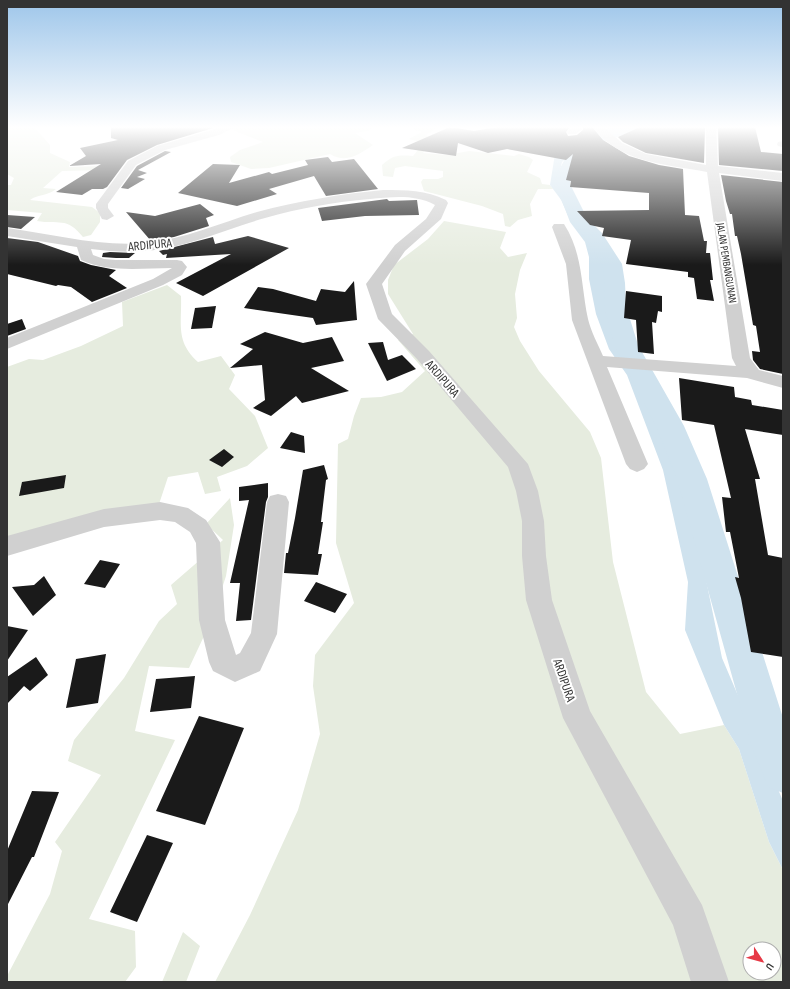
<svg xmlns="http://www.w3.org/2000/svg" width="790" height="989" viewBox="0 0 790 989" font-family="'Sofia Sans Condensed',sans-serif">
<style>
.green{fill:#e6ecdf;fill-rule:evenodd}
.water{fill:#cfe2ee}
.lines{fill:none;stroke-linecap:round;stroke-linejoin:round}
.river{fill:#cfe2ee;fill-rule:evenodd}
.building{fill:#1a1a1a}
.minor{fill:#d0d0d0;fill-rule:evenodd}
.labels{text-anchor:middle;stroke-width:4;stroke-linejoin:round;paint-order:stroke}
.far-street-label{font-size:11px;fill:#333;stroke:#fff}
.street-label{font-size:13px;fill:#333;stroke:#fff}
</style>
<rect width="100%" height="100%" fill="#fff"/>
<path class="green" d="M 7,127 L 34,127 L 50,145 L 50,153 L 70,162 L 69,167 L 103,166 L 103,170 L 62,171 L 43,188 L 56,189 C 48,196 38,194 30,200 L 92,207 L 100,213 L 100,222 L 91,235 L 83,237 C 66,216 59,225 37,221 L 42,213 L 7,210 L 7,185 L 11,185 L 14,178 L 7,174 Z
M 232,127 L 374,127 L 368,131 L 355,133 L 373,145 C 359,154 347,164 330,154 L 269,168 L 251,169 L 231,162 L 230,157 L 240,150 L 263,142 L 235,131 Z
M 415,127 L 440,127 L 425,135 L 442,140 L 428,146 L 423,153 L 447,155 L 469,151 L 514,156 L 519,154 L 529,157 L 533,160 L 527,172 L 540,178 L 542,184 L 550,185 L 553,189 L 538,189 L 530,204 L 532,216 L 518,220 L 510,227 L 505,226 L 503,214 L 482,206 L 424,191 L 421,182 L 423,179 L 438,179 L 443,177 L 443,171 L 405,166 L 395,168 L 393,177 L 383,176 L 382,165 C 394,155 397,155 413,156 L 424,143 L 409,139 L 422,132 L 413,129 Z
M 444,221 L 506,232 L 500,248 L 508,257 L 527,253 L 520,270 L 515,294 L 517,318 L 514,327 L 520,341 L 539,371 L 590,432 L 601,458 L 613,562 L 646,692 L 680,734 L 724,725 L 739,749 L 769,842 L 783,870 L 783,982 L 215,982 L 250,915 L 298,810 L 320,734 L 313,686 L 315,655 L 354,603 L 336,543 L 338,444 L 348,439 L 354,416 L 361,398 L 381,397 L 402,392 L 425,371 L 398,340 L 413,334 L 388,294 L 388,280 L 394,265 L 428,239 ZM 750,949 L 774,949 L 774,973 L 750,973 Z
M 167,285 L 181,296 C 182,324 175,341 198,362 L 221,356 L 235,375 L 229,389 L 255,416 L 268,448 L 247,466 L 217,477 L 221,491 L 205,494 L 198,472 L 168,477 L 156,513 L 7,546 L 7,367 L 29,359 L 43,360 L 81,346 L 123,326 L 122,302 Z
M 230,498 L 234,525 L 226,576 L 212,619 L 189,668 L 149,666 L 135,731 L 175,740 L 89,919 L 135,931 L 136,967 L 125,982 L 7,982 L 7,976 L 50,894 L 62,851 L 55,842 L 101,775 L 68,761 L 74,740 L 124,678 L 159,621 L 177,604 L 171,585 L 223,540 L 206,524 Z
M 183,932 L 200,946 L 186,982 L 162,982 Z"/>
<path class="water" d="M 612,127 L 628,127 L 609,133 L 578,147 L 562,162 L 559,175 L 560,188 L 578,223 L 603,254 L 611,309 L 618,334 L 649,387 L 671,430 L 706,580 L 722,658 L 783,801 L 783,870 L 769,842 L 739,749 L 724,725 L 685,630 L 688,582 L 663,470 L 627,375 L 609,349 L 596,314 L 589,279 L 589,257 L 585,242 L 570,222 L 562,201 L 550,185 L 555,154 L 593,133 Z"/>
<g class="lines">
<path class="river" d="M 620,127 L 638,127 L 636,130 C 597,146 584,140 570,184 L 587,218 L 602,233 L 622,264 L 625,283 L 626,306 L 638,345 L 684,426 L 707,479 L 783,718 L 783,793 L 768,787 L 751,744 L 677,479 L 656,426 L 614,345 L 604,306 L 605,283 L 602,264 L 587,240 L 570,220 L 554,184 C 570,140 580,142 620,127 Z"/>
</g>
<path class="building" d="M 111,127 L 213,127 L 213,128 L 157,145 L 127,160 L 107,187 L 103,189 L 92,189 L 82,195 L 56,192 L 101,164 L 69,166 L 86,156 L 80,148 L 118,140 L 111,138 Z
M 450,127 L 474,131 L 498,127 L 570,127 L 566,132 L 568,136 L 577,135 L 583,130 L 583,127 L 592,127 L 603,140 L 629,156 L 659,165 L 683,169 L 685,215 L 699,216 L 704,241 L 707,241 L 706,253 L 710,253 L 713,280 L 710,280 L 714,301 L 697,299 L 694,278 L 688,277 L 688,272 L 626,264 L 631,240 L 602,236 L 604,228 L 590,225 L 577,211 L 649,210 L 649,193 L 570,187 L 571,181 L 566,180 L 573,154 L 566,160 L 507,149 L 488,153 L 458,143 L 456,156 L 402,148 Z
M 640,127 L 705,127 L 704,163 L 646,153 L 623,142 L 618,137 Z
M 718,127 L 755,127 L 761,152 L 783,154 L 783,171 L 719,165 Z
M 165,151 L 171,152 L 138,170 L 147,173 L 137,177 L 145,179 L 128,189 L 121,188 L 137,166 Z
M 328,157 L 332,162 L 354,159 L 378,189 L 326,196 L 314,176 L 269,189 L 277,194 L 237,206 L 178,193 L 213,164 L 240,165 L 229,183 L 269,172 L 272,174 L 308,165 L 305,160 Z
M 721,175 L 783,182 L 783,374 L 760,369 L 753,360 L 752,351 L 760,352 L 756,326 L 753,325 L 741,254 L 737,236 L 735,236 L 732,214 L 730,214 L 726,201 Z
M 387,199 L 389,201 L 417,200 L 419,215 L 365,216 L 322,221 L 318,208 Z
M 200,204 L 214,215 L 206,218 L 209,226 L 174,237 L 151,241 L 126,212 L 155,216 Z
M 7,215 L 35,217 L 21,229 L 7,227 Z
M 248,236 L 289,248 L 203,296 L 176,283 L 231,254 L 166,258 L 167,254 L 163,255 L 159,251 L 213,237 L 215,244 Z
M 7,238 L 38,242 L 78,256 L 80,261 L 91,265 L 116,270 L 109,276 L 127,288 L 92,302 L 71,287 L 58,285 L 56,286 L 7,274 Z
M 103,253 L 110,252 L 135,253 L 129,258 L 116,258 L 102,257 Z
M 354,281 L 357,320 L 316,325 L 313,318 L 244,308 L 258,287 L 273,289 L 316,301 L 321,289 L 345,292 Z
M 626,291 L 662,296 L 662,312 L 658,311 L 656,323 L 652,322 L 654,354 L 638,352 L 636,320 L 624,318 Z
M 216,306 L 212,328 L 191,329 L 195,308 Z
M 22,319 L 26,329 L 7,336 L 7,324 Z
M 265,332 L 303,343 L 332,337 L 344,361 L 311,368 L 349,391 L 302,403 L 296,396 L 271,416 L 253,408 L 265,400 L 262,365 L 230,368 L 253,349 L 240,344 Z
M 383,342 L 388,360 L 402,355 L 416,369 L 387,381 L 368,343 Z
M 679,378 L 734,387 L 735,397 L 751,400 L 752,405 L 783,410 L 783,435 L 745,429 L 760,479 L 755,479 L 768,555 L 783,558 L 783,657 L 751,652 L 741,598 L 735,577 L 739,578 L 730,532 L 726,532 L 722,497 L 731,498 L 714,425 L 682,420 Z
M 291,432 L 304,436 L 305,453 L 280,448 Z
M 224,449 L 234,457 L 222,467 L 209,460 Z
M 324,465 L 328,479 L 326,480 L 321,522 L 323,522 L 318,554 L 322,554 L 318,575 L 284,573 L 286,553 L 288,553 L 295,518 L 303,470 Z
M 66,475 L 64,488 L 19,496 L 22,482 Z
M 268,483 L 268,497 L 266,502 L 251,620 L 236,621 L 240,583 L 230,583 L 249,500 L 239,501 L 239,487 Z
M 100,560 L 120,564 L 105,588 L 84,584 Z
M 44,576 L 56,595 L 33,616 L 12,587 L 34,585 Z
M 316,582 L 347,594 L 335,613 L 304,601 Z
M 7,626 L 28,630 L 7,661 Z
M 106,654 L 98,703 L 66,708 L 76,659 Z
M 36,657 L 48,675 L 30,691 L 24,686 L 7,704 L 7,677 Z
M 195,676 L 191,708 L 150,712 L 156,679 Z
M 199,716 L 244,728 L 205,825 L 156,811 Z
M 32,791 L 59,792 L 34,857 L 32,857 L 7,906 L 7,851 Z
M 147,835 L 173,843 L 137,922 L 110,912 Z"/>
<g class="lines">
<path class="minor" d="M 222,127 L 235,127 L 219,135 L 165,150 L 136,165 L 108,204 L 108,208 L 114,216 L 107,220 L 102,219 L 96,208 L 96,204 L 128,161 L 157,146 Z
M 572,127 L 582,127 L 582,129 L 576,134 L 568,134 L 567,132 Z
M 593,127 L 604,127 L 622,143 L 646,154 L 706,165 L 706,127 L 716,127 L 718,166 L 783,173 L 783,181 L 719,173 L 750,358 L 759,370 L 783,376 L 783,388 L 747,378 L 607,367 L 648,464 L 644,469 L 637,472 L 630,469 L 626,464 L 572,320 L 566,264 L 552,227 L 554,224 L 564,224 C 583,253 581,287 588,319 C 591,332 598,344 603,356 L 736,366 L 732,358 L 707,172 C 666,164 619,163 593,127 Z
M 783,141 L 783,147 L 778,146 L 777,144 L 778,142 Z
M 383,190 C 406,190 426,190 446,200 L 448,203 L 441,219 L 405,251 L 382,284 L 392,314 L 429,351 L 528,464 L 538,491 L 544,521 L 546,556 L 552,600 L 590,711 L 702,905 L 729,982 L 691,982 L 673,925 L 563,718 L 526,600 L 522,556 L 522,521 L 516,491 L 508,467 L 417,359 L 378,319 L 366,284 L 395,245 L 426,219 L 435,205 C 415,194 392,197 370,199 C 335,202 299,208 265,218 C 230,228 197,243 161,249 C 138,253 114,252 91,249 L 93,255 L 104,259 L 116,260 L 177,260 L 182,261 L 187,267 L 182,275 L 163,285 L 7,349 L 7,338 L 153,279 L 172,268 C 142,268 109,273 81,260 L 77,247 L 7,236 L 7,228 C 53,234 99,247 146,243 C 185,239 220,223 257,212 C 298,201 341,194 383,190 Z
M 278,494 L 286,496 L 289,502 L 277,634 L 260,671 L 235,682 L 213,671 L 209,662 L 199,620 L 196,543 L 190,532 L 175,522 L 160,520 L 104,527 L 7,556 L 7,536 L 104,509 L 160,502 L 188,508 L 206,520 L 220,542 L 225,620 L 236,655 L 240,653 L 251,633 L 267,502 L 270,496 Z"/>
</g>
<linearGradient id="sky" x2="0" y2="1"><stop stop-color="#9ec6ea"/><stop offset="0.48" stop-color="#fff"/><stop offset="1" stop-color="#fff" stop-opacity="0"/></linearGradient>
<rect width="790" height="265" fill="url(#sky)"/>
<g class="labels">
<g class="far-street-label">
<text transform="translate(727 263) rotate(81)" y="4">JALAN PEMBANGUNAN</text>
</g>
<g class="street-label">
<text transform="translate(150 244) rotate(-5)" y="5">ARDIPURA</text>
<text transform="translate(443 378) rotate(49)" y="5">ARDIPURA</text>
<text transform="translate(565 680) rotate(71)" y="5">ARDIPURA</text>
</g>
</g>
<rect width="790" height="989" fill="none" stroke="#333333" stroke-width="16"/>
<g transform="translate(762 961) rotate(126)"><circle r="19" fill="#ffffff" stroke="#adadad"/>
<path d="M0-3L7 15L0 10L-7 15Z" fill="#e63946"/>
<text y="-6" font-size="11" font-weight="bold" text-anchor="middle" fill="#333333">U</text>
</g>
</svg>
